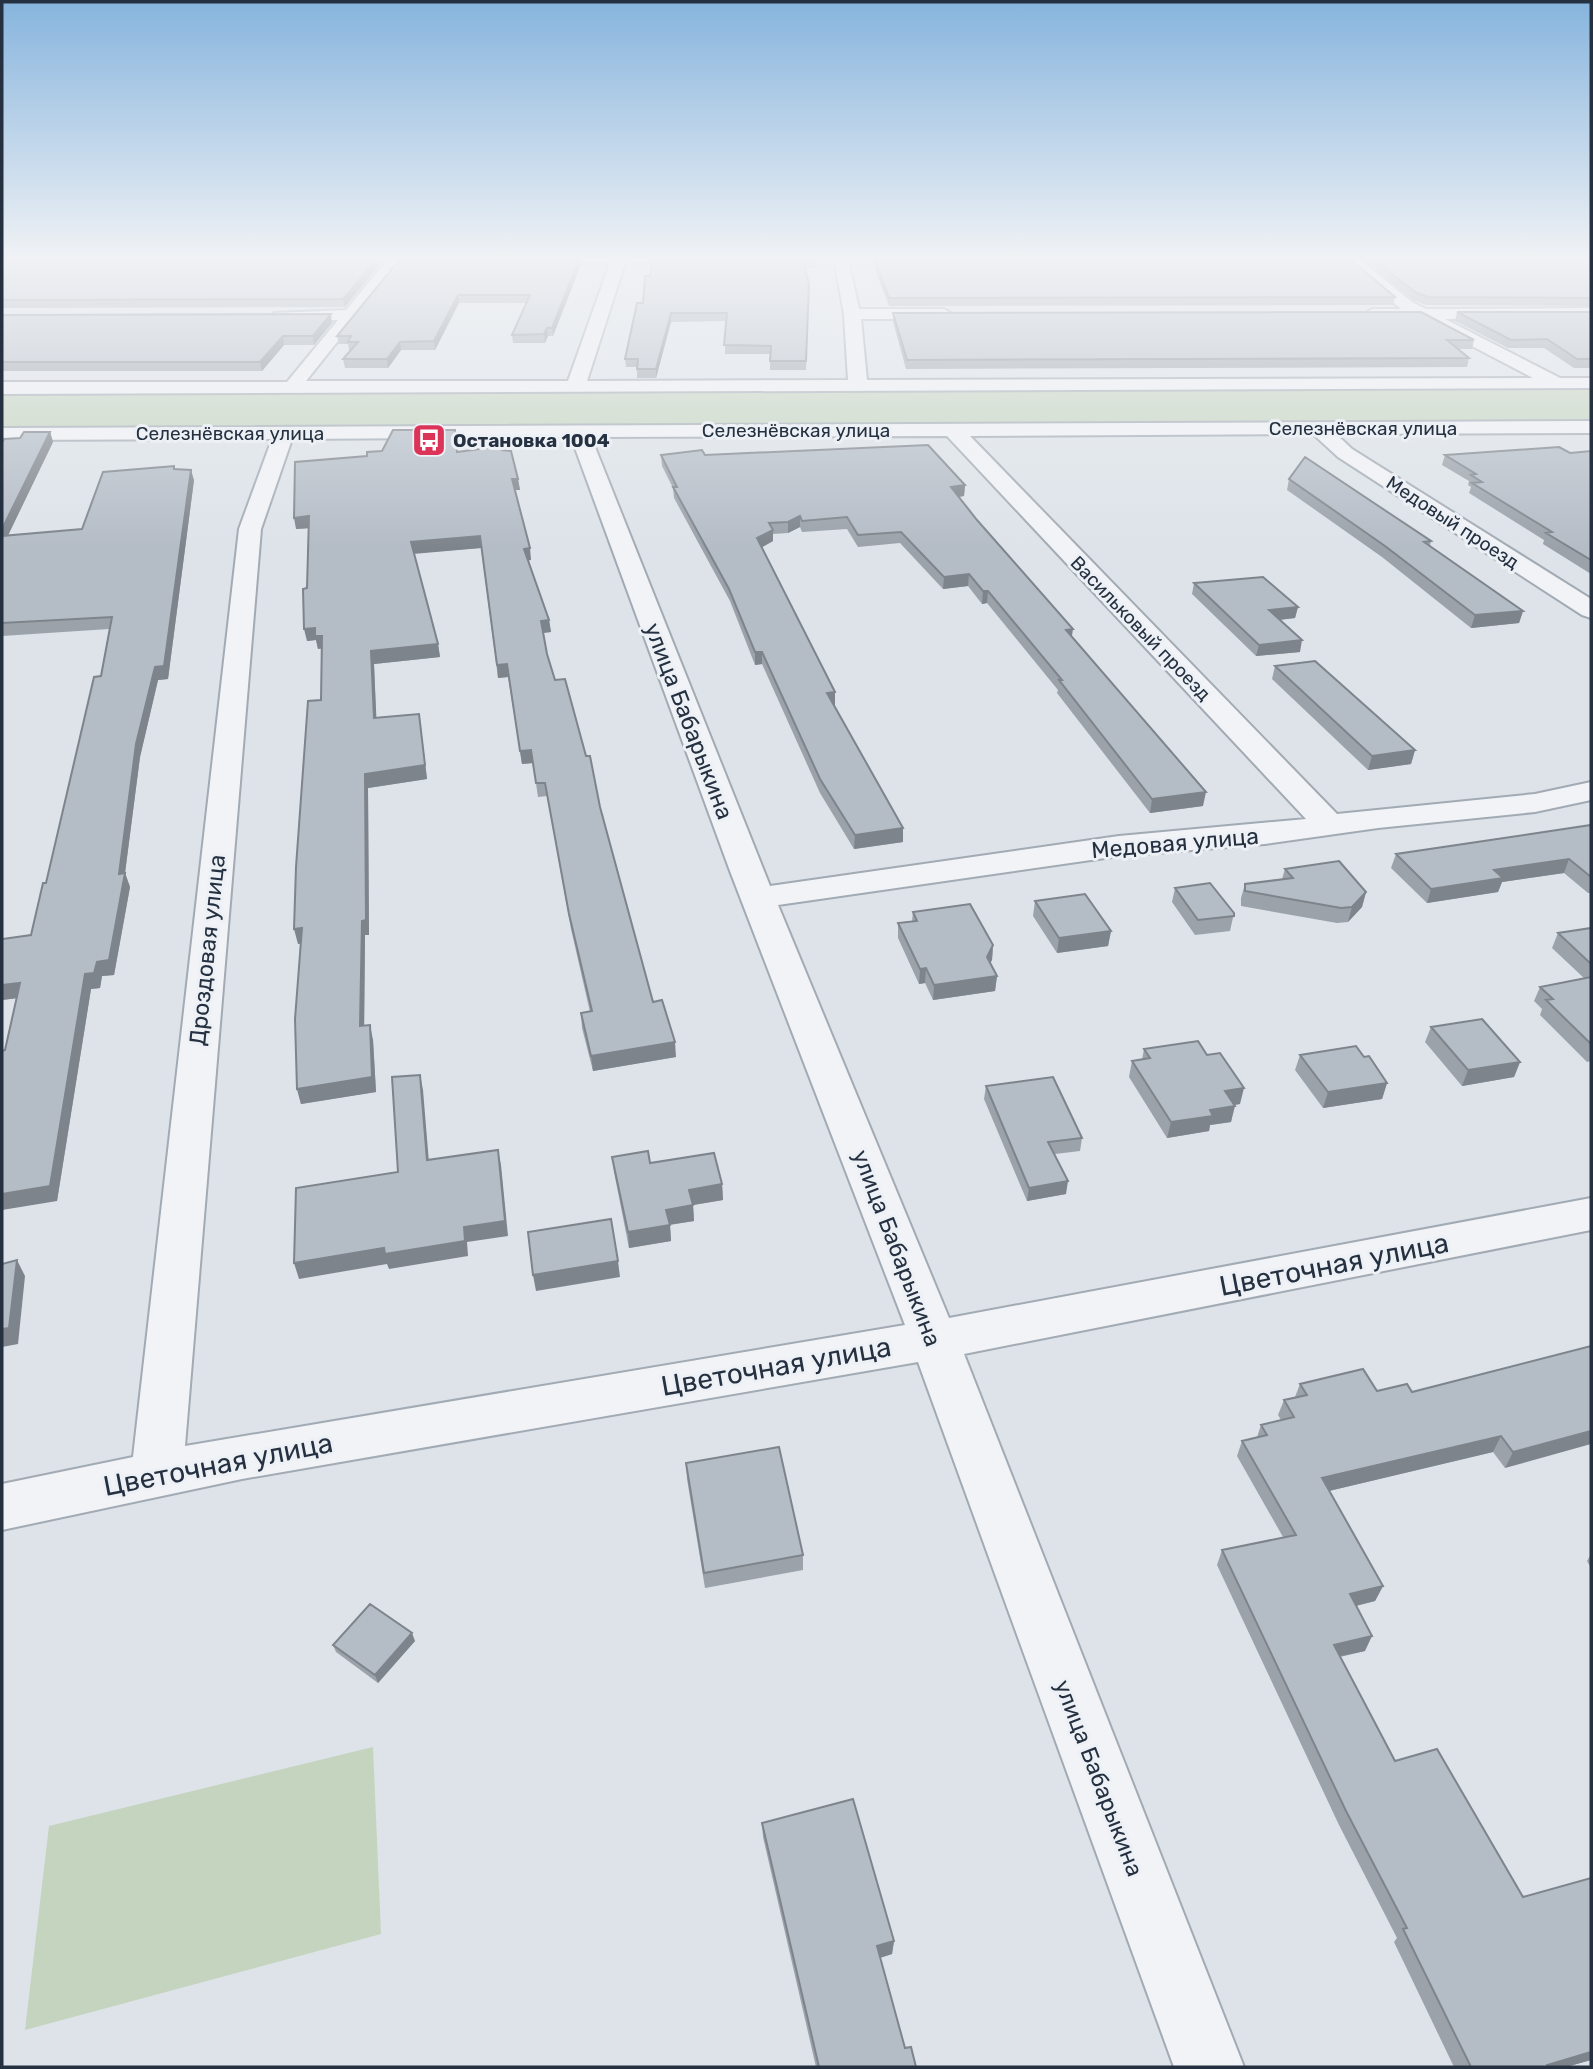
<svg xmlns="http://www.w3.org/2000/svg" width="1593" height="2069" viewBox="0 0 1593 2069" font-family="Rubik,sans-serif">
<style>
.green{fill:#c5d4be}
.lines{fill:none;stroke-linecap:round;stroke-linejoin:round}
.minor-casing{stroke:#a2aab3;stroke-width:4}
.minor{fill:#f1f3f7;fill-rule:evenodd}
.wall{fill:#9ba2aa}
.shaded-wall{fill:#7e848b}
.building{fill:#b4bcc6;stroke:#7e848b;stroke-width:2}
.labels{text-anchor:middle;stroke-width:6;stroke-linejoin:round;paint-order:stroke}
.far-street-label{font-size:19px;fill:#253141;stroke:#edf1f6}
.far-poi-label{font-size:19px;font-weight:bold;fill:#253141;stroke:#edf1f6;text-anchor:start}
.street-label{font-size:23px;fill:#253141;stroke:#edf1f6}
.near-street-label{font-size:28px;fill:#253141;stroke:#edf1f6}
</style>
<rect width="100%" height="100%" fill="#dde3e9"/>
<path class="green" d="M 1591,387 L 1591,420 L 2,428 L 2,390 Z
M 373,1747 L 381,1934 L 25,2030 L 49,1826 Z"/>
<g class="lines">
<g class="minor-casing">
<path id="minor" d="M 319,259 L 819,259 L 812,263 L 625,263 L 587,381 L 848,380 L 844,314 L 834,259 L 848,259 L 859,309 L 944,309 L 952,314 L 944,319 L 861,319 L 867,380 L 1533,378 L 1420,319 L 1366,317 L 1364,314 L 1372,309 L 1401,309 L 1343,259 L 1359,259 L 1412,302 L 1426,309 L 1591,308 L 1591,318 L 1445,319 L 1560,378 L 1591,378 L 1591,388 L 2,394 L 2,382 L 287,382 L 338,320 L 280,321 L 274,319 L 274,313 L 346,310 L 385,263 L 326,263 ZM 400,263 L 610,263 L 568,381 L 306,381 Z
M 1591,421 L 1591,433 L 1336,434 L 1352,449 L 1591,599 L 1591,618 L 1582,615 L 1338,457 L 1313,434 L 970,436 L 1337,814 L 1535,794 L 1591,782 L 1591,800 L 1535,812 L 1378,828 L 1265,844 L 1119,856 L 778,905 L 949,1318 L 1591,1198 L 1591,1230 L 964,1354 L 1244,2067 L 1174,2067 L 918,1362 L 242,1479 L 2,1530 L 2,1484 L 133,1457 L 239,529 L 272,439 L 2,440 L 2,428 ZM 947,436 L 1306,819 L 1119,836 L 770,886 L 591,437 ZM 571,437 L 730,871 L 905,1325 L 185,1446 L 261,529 L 292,439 Z"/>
</g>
<use href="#minor" class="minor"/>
</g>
<path class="wall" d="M 2,259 L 377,259 L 378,267 L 345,307 L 2,308 Z
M 400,259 L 579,259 L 580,267 L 553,336 L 548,336 L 545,343 L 513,343 L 512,335 L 526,303 L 459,303 L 435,350 L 401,350 L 388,368 L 345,368 L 343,359 L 351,350 L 349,350 L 348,344 L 339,344 L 337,336 Z
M 816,259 L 816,268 L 805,268 L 809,284 L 806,370 L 770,370 L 770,354 L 725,354 L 726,321 L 671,322 L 656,378 L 637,378 L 637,367 L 626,367 L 625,359 L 643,303 L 645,276 Z
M 872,259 L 1350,259 L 1395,297 L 1393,305 L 889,306 L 877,275 Z
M 1362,259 L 1591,259 L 1591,306 L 1426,305 L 1413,300 Z
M 1457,312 L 1591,312 L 1591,368 L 1574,368 L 1544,348 L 1508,348 L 1455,321 Z
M 893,313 L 1474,340 L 1472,349 L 1459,349 L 1469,358 L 1467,367 L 906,369 L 893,322 Z
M 2,315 L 332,323 L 314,345 L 284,345 L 262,371 L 2,371 Z
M 50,432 L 53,442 L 8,535 L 82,529 L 175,469 L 194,480 L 168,679 L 158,680 L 140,757 L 125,873 L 130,887 L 114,975 L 102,976 L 100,988 L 91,989 L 57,1201 L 5,1050 L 17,998 L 2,1000 L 2,939 L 31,935 L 46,883 L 101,676 L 109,629 L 2,636 L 2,443 Z
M 382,451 L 458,452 L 518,479 L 520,490 L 515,490 L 531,560 L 528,560 L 549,620 L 551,632 L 543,633 L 547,654 L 555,680 L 600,807 L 653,1002 L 676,1057 L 593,1071 L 582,1028 L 581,1013 L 590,1012 L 571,929 L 547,796 L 538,797 L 533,763 L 522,764 L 508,677 L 498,678 L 481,548 L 414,553 L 438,644 L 440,657 L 374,664 L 376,718 L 421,727 L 427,779 L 368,788 L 369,935 L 365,935 L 364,1026 L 373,1040 L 376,1092 L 301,1104 L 297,1089 L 300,943 L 298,944 L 321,700 L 322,648 L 318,649 L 316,640 L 307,641 L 309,528 L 296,529 L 367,456 Z
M 1591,451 L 1591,574 L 1543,544 L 1544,540 L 1469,493 L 1471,487 L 1468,485 L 1469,481 L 1442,465 L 1445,455 L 1570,453 Z
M 661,455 L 705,455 L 965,485 L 964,496 L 959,497 L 1072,637 L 1203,806 L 1150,813 L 1057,693 L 1058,690 L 987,603 L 982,604 L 968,586 L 943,589 L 900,543 L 858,547 L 847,529 L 802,532 L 800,527 L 788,533 L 773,534 L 773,541 L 762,547 L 835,705 L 834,705 L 903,828 L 903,842 L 854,849 L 820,793 L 762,664 L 755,665 L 730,601 L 674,498 L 673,488 L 662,466 Z
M 1289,479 L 1431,541 L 1430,546 L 1523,611 L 1519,623 L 1471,628 L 1382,557 L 1287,490 Z
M 1194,583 L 1298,607 L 1295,618 L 1280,620 L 1300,652 L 1256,656 L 1192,594 Z
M 1275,666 L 1415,750 L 1411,764 L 1368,770 L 1272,679 Z
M 1591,825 L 1591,893 L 1588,893 L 1564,873 L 1502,882 L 1498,892 L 1427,903 L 1391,868 L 1396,854 Z
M 1285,869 L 1366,892 L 1362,907 L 1348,922 L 1337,923 L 1241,906 L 1241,898 L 1245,884 L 1282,879 Z
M 1175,888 L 1234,913 L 1230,931 L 1195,935 L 1172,902 Z
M 1035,901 L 1111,931 L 1108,946 L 1057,953 L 1033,916 Z
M 913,912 L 993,945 L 992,960 L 990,963 L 997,976 L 995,991 L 933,1000 L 925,983 L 919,984 L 898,938 L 898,923 L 912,921 Z
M 1591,928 L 1591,1061 L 1587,1062 L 1540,1015 L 1542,1009 L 1534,1001 L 1540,987 L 1585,979 L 1552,948 L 1558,933 Z
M 1431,1027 L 1520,1062 L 1514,1077 L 1462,1086 L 1425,1042 Z
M 1144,1049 L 1240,1104 L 1234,1105 L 1231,1122 L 1210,1125 L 1209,1131 L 1167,1138 L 1129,1077 L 1132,1061 L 1142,1060 Z
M 1300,1055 L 1387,1083 L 1382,1099 L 1323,1108 L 1295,1070 Z
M 986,1086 L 1082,1138 L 1080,1151 L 1055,1154 L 1066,1194 L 1027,1201 L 984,1099 Z
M 612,1157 L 650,1163 L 722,1184 L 723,1200 L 693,1205 L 694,1221 L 670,1225 L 671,1241 L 629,1248 L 614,1172 Z
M 1591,1346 L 1505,1468 L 1493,1452 L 1329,1491 L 1383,1586 L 1375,1601 L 1356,1606 L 1365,1651 L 1340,1657 L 1395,1761 L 1591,2060 L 1566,2067 L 1454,2067 L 1394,1942 L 1397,1938 L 1339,1825 L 1217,1565 L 1222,1550 L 1283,1537 L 1237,1456 L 1242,1441 L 1257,1437 L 1261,1425 L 1281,1420 L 1278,1415 L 1284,1400 L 1295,1397 L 1300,1384 L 1377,1391 L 1412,1392 Z
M 686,1463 L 803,1555 L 803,1570 L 705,1588 L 687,1479 Z
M 1591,1554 L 1591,1568 L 1587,1561 Z
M 415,1641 L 378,1683 L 336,1652 L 333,1645 Z
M 762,1823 L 894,1941 L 892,1954 L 880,1958 L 905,2048 L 916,2067 L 816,2067 L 763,1837 Z"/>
<path class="shaded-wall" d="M 377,259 L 378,267 L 345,307 L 343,299 Z
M 579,259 L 580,267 L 553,336 L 552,328 Z
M 458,295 L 459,303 L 435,350 L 434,341 Z
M 671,313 L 671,322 L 656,378 L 656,369 Z
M 331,314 L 332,323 L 314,345 L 313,336 Z
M 547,328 L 548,336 L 545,343 L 544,334 Z
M 283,336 L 284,345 L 262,371 L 260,362 Z
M 400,342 L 401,350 L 388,368 L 387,359 Z
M 50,432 L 53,442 L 2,548 L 2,529 Z
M 191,470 L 194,480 L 168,679 L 158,680 L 140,757 L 125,873 L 130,887 L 114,975 L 102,976 L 100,988 L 91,989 L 57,1201 L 2,1210 L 2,1194 L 85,974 L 97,962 L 119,874 L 136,744 Z
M 512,479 L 518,479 L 520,490 L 513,490 Z
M 965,485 L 964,496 L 950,498 L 951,487 Z
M 309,516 L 312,528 L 296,529 L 294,518 Z
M 800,516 L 800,527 L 788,533 L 788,522 Z
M 773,530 L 773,541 L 757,550 L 757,538 Z
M 480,536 L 481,548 L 413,554 L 411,542 Z
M 530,548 L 531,560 L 525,561 L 524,549 Z
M 969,574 L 968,586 L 943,589 L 944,577 Z
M 983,591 L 988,591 L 987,603 L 982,604 Z
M 1298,607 L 1295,618 L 1267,621 L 1269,610 Z
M 1523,611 L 1519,623 L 1471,628 L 1475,615 Z
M 549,620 L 551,632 L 542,633 L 541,621 Z
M 315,628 L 322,636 L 325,648 L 318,649 L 316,640 L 307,641 L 304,629 Z
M 1073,629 L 1071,642 L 1066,630 Z
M 1302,640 L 1300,652 L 1256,656 L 1259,645 Z
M 438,644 L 440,657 L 374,664 L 377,732 L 374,718 L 371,651 Z
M 755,652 L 762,652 L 762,664 L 755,665 Z
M 507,664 L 508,677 L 498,678 L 497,665 Z
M 835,692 L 835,705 L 827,706 L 827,693 Z
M 419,714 L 427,779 L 368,788 L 369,935 L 365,935 L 364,1041 L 360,1026 L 365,774 Z
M 531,750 L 533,763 L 522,764 L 520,751 Z
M 1415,750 L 1411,764 L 1368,770 L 1372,756 Z
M 1206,792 L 1203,806 L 1150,813 L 1152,799 Z
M 903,828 L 903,842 L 854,849 L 855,835 Z
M 1569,859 L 1564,873 L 1502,882 L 1498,892 L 1427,903 L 1431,889 L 1494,870 Z
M 1366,892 L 1362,907 L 1348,922 L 1352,907 Z
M 302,928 L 305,943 L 298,944 L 294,929 Z
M 1111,931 L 1108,946 L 1057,953 L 1059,938 Z
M 993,945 L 992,960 L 985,972 L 987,957 Z
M 926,968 L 925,983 L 919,984 L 920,969 Z
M 997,976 L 995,991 L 933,1000 L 934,985 Z
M 20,983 L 27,997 L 2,1000 L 2,985 Z
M 370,1025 L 373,1040 L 376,1092 L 301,1104 L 297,1089 Z
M 675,1042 L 676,1057 L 593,1071 L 591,1056 Z
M 1520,1062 L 1514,1077 L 1462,1086 L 1468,1070 Z
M 420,1075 L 423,1090 L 430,1175 L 427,1160 Z
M 1387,1083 L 1382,1099 L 1323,1108 L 1328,1092 Z
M 1244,1088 L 1240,1104 L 1221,1107 L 1225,1091 Z
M 1235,1106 L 1231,1122 L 1210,1125 L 1209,1131 L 1167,1138 L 1171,1122 L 1210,1110 Z
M 498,1150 L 501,1165 L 508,1236 L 467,1242 L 468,1256 L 389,1269 L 387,1264 L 299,1279 L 294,1263 L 464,1227 Z
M 1068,1181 L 1066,1194 L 1027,1201 L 1029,1188 Z
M 722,1184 L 723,1200 L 693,1205 L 694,1221 L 667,1225 L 666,1210 L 689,1190 Z
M 670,1225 L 671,1241 L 629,1248 L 628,1232 Z
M 17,1260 L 25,1276 L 18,1344 L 2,1347 L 2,1329 Z
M 618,1261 L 620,1277 L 536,1291 L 533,1275 Z
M 1591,1431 L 1591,1444 L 1505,1468 L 1513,1452 Z
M 1501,1436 L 1493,1452 L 1316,1494 L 1322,1478 Z
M 1383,1586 L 1375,1601 L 1343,1609 L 1350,1594 Z
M 412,1633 L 415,1641 L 378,1683 L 375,1675 Z
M 1372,1636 L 1365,1651 L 1327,1659 L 1334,1645 Z
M 894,1941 L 892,1954 L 876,1959 L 877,1946 Z
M 1591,2052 L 1591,2060 L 1566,2067 L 1544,2067 L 1547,2065 Z"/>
<path class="building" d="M 2,259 L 377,259 L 343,299 L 2,300 Z
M 400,259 L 579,259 L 552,328 L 547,328 L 544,334 L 512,335 L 530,295 L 458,295 L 434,341 L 400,342 L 387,359 L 343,359 L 358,342 L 348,342 L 351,336 L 337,336 Z
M 653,259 L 816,259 L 816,260 L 803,260 L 809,284 L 806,361 L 770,361 L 771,346 L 724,345 L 727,313 L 671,313 L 656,369 L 637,369 L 638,359 L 625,359 L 637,303 L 643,303 L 645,276 L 650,276 Z
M 874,259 L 1350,259 L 1395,297 L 889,298 Z
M 1373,259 L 1591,259 L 1591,298 L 1428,297 L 1415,292 Z
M 1421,312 L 1474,340 L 1447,340 L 1469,358 L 907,360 L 893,313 Z
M 1457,312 L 1591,312 L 1591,359 L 1577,359 L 1547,339 L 1511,340 Z
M 331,314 L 313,336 L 283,336 L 260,362 L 2,362 L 2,315 Z
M 393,430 L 455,430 L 457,452 L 501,446 L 502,450 L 511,451 L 518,479 L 512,479 L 530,548 L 524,549 L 549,620 L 541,621 L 547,654 L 555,680 L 565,679 L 586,756 L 590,756 L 600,807 L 653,1002 L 662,1000 L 675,1042 L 591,1056 L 581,1013 L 592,1011 L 569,914 L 545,783 L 536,783 L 531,750 L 520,751 L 507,664 L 497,665 L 480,536 L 411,542 L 438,644 L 371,651 L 374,718 L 419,714 L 425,765 L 365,774 L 366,920 L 362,921 L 360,1026 L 370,1025 L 372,1077 L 297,1089 L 295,1019 L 302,928 L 294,929 L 296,867 L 308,701 L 321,700 L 322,636 L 315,636 L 315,628 L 304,629 L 303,589 L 307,588 L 309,516 L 294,518 L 295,462 L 367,456 L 367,452 L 382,451 Z
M 24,432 L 50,432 L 2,529 L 2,443 L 4,439 L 20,438 Z
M 928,445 L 965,485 L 951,487 L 977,520 L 1073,629 L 1066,630 L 1206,792 L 1152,799 L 1059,680 L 1062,680 L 988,591 L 983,591 L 969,574 L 944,577 L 901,532 L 858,535 L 847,517 L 802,521 L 800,516 L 788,522 L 769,523 L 773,530 L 757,538 L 835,692 L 827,693 L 903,828 L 855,835 L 820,779 L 762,652 L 755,652 L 729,589 L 673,487 L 677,487 L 661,455 L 702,450 L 705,455 Z
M 1559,447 L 1570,453 L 1591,451 L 1591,560 L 1546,533 L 1552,532 L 1472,483 L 1482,482 L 1471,475 L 1476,474 L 1445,455 Z
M 1305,457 L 1431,541 L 1424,542 L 1523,611 L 1475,615 L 1385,546 L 1289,479 Z
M 174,466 L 174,469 L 191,470 L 164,666 L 155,667 L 136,744 L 119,874 L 125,873 L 109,960 L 97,962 L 94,973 L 85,974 L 50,1186 L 2,1194 L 2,1051 L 5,1050 L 20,983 L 2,985 L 2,939 L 31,935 L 43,883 L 46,883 L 94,677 L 101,676 L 112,617 L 2,623 L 2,536 L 82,529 L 103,472 Z
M 1263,577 L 1298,607 L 1269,610 L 1302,640 L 1259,645 L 1194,583 Z
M 1315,661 L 1415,750 L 1372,756 L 1275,666 Z
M 1591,825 L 1591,877 L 1569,859 L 1494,870 L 1503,878 L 1431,889 L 1396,854 Z
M 1339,861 L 1366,892 L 1352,907 L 1341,908 L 1245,891 L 1245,884 L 1293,878 L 1285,869 Z
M 1210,883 L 1234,913 L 1234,916 L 1198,920 L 1175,888 Z
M 1085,894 L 1111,931 L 1059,938 L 1035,901 Z
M 970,904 L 993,945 L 987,957 L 997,976 L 934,985 L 926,968 L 920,969 L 898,923 L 917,921 L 913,912 Z
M 1591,928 L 1591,964 L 1558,933 Z
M 1591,977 L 1591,1044 L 1546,1000 L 1553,999 L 1540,987 Z
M 1482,1019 L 1520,1062 L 1468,1070 L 1431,1027 Z
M 1198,1041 L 1207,1055 L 1220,1053 L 1244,1088 L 1225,1091 L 1235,1106 L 1210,1110 L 1213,1116 L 1171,1122 L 1132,1061 L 1150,1058 L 1144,1049 Z
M 1356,1046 L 1364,1057 L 1369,1056 L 1387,1083 L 1328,1092 L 1300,1055 Z
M 420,1075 L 427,1160 L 498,1150 L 505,1221 L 464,1227 L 465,1241 L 385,1254 L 384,1248 L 294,1263 L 296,1188 L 398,1172 L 392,1077 Z
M 1053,1077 L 1082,1138 L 1048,1142 L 1068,1181 L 1029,1188 L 986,1086 Z
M 648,1151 L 650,1163 L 714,1153 L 722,1184 L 689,1190 L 693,1205 L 666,1210 L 670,1225 L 628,1232 L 612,1157 Z
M 611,1219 L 618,1261 L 533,1275 L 528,1232 Z
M 17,1260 L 9,1328 L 2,1329 L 2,1264 Z
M 1591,1346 L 1591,1431 L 1513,1452 L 1501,1436 L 1322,1478 L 1383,1586 L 1350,1594 L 1372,1636 L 1334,1645 L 1395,1761 L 1437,1749 L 1523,1897 L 1591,1878 L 1591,2052 L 1547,2065 L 1548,2067 L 1471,2067 L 1403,1929 L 1407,1928 L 1346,1811 L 1222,1550 L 1296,1535 L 1242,1441 L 1267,1435 L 1261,1425 L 1294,1417 L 1284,1400 L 1307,1395 L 1300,1384 L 1363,1369 L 1377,1391 L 1407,1384 L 1412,1392 Z
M 779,1447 L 803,1555 L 704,1573 L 686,1463 Z
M 370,1604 L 412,1633 L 375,1675 L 333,1645 Z
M 853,1799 L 894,1941 L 877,1946 L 905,2048 L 911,2047 L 916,2067 L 819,2067 L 762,1823 Z"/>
<linearGradient id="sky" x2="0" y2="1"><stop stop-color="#86b4dd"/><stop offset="0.47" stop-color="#f0f2f5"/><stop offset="1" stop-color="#f0f2f5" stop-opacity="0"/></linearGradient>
<rect width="1593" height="548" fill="url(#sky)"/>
<defs>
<g id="bus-square" transform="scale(1.75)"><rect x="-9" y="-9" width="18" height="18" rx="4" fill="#dc3458" stroke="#edf1f6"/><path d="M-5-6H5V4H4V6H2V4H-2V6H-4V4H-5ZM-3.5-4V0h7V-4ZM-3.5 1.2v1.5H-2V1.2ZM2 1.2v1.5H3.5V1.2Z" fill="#fff"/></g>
</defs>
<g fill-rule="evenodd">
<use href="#bus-square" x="429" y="440"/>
</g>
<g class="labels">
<g class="far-street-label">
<text x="1363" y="435">Селезнёвская улица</text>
<text x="796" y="437">Селезнёвская улица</text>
<text x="230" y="440">Селезнёвская улица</text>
<text transform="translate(1453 522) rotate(33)" y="7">Медовый проезд</text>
<text transform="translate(1141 628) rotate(46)" y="7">Васильковый проезд</text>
</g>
<g class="far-poi-label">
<text x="453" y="447">Остановка 1004</text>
</g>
<g class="street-label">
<text transform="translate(689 721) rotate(69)" y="8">улица Бабарыкина</text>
<text transform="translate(1175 843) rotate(-5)" y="8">Медовая улица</text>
<text transform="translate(207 950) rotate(-84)" y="8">Дроздовая улица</text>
<text transform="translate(897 1248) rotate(69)" y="8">улица Бабарыкина</text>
<text transform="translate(1099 1778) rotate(69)" y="8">улица Бабарыкина</text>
</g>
<g class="near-street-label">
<text transform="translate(1334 1264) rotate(-11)" y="10">Цветочная улица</text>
<text transform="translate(776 1366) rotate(-10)" y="10">Цветочная улица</text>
<text transform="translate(218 1464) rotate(-11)" y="10">Цветочная улица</text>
</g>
</g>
<rect width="1593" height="2069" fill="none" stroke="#253141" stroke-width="7"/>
</svg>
